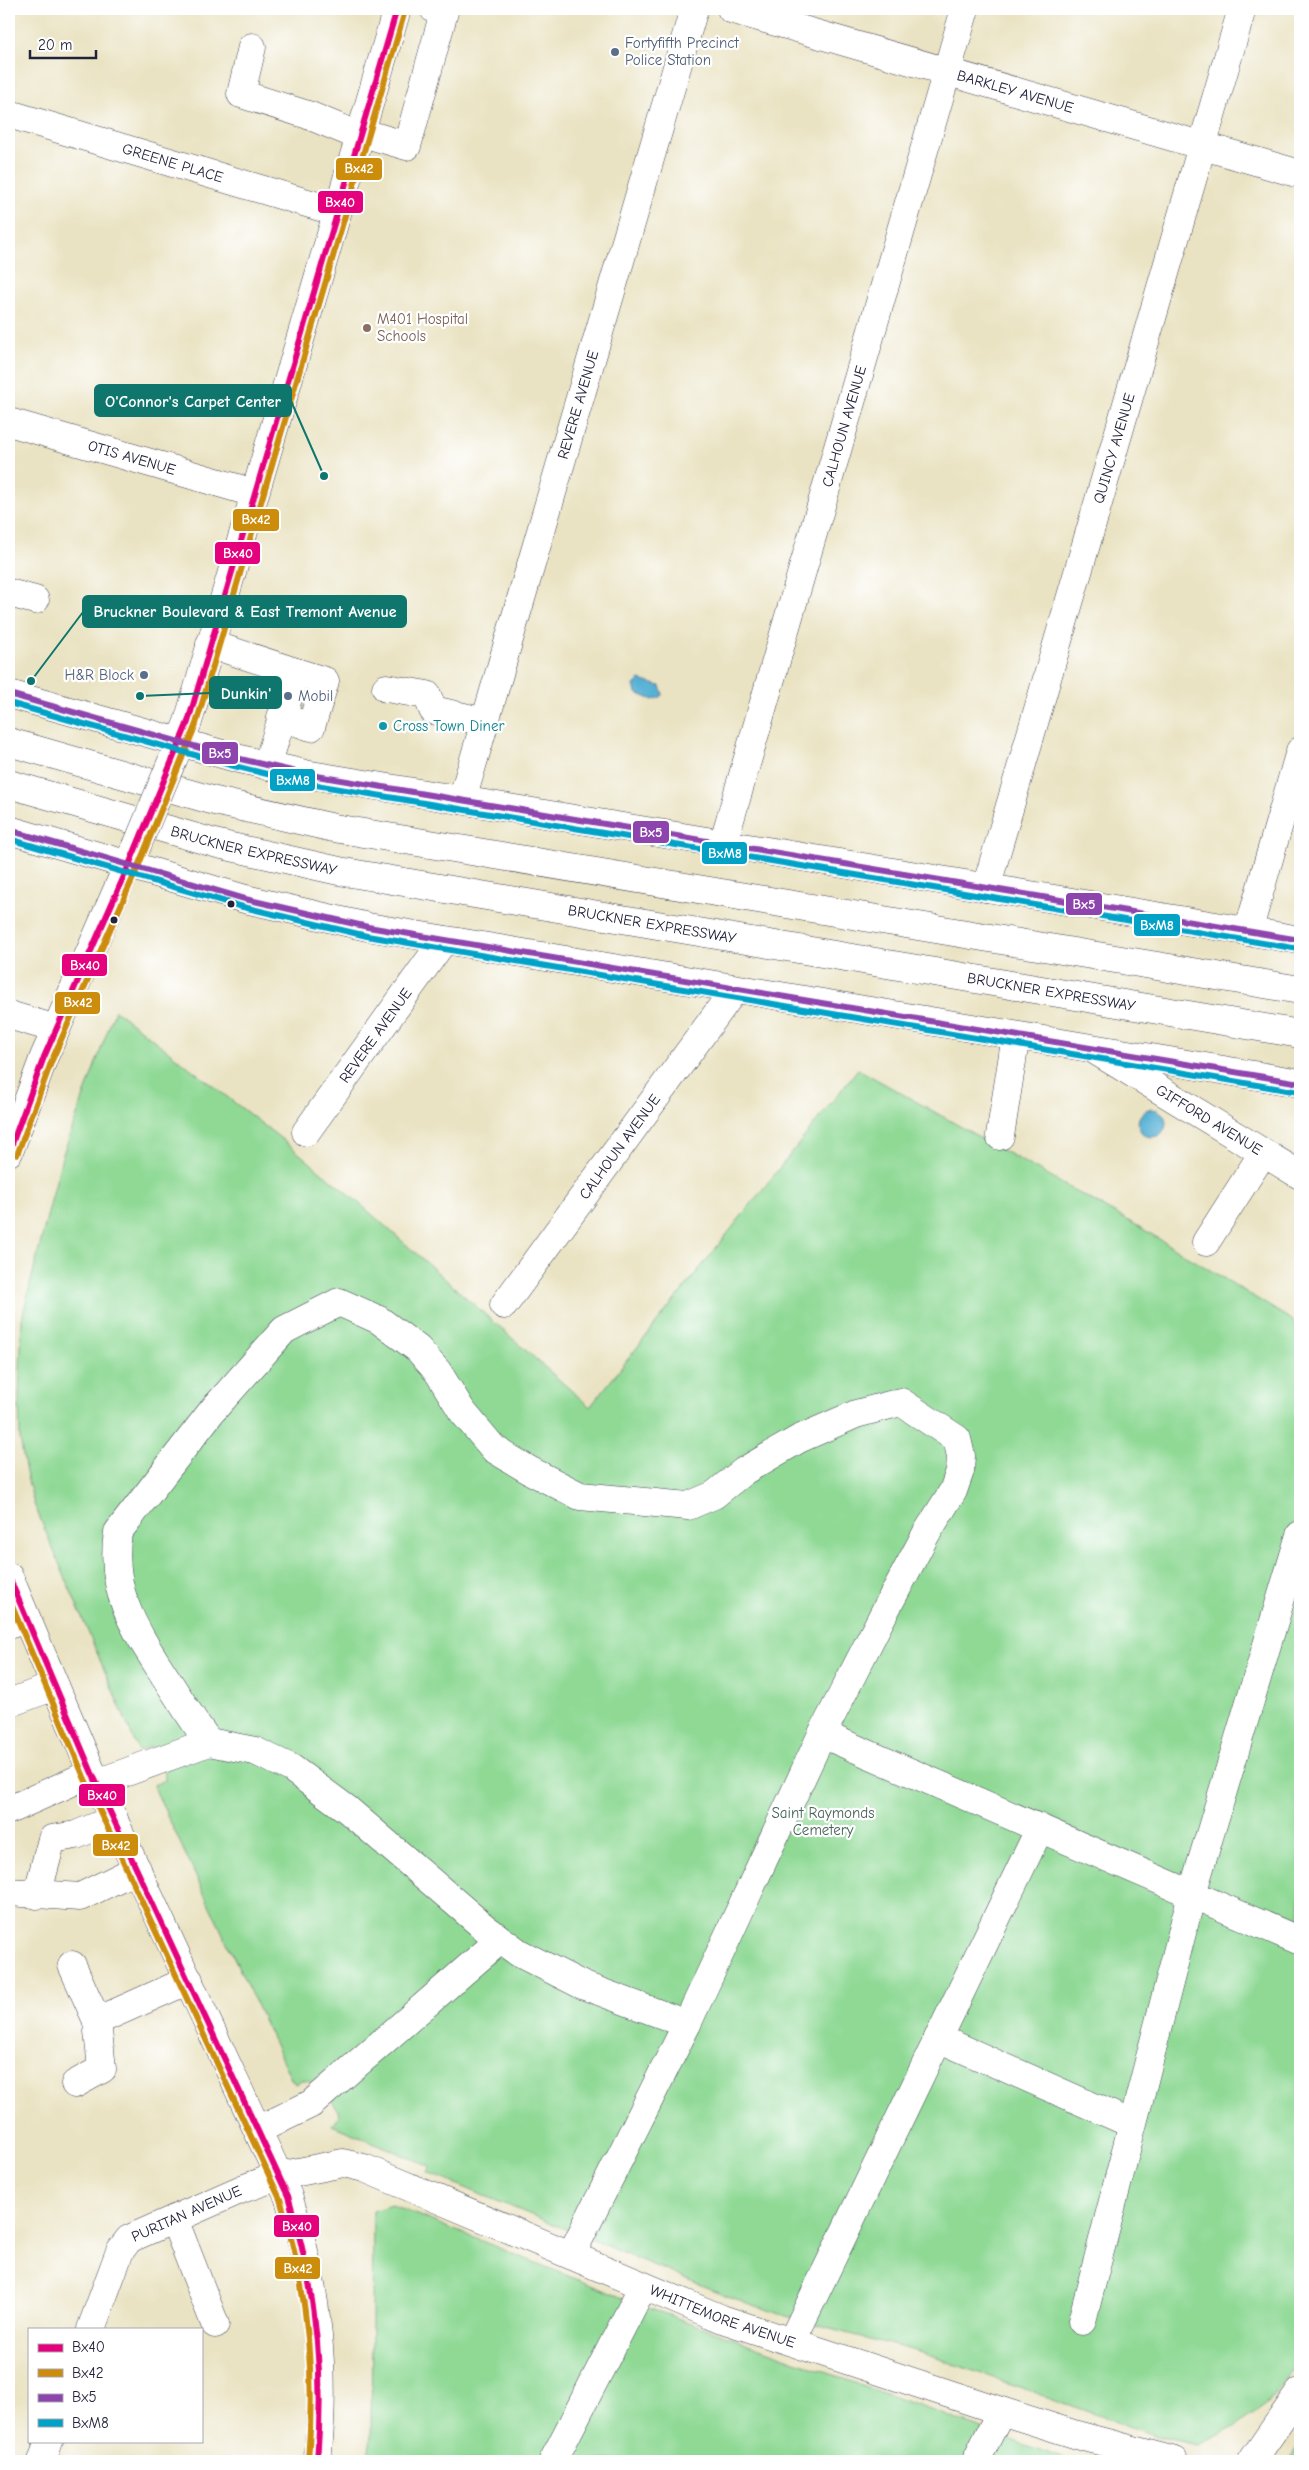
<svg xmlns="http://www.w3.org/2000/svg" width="1309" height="2470" viewBox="0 0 1309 2470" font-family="'Comic Neue',sans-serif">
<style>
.green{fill:#8fd995;stroke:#587e68}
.water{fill:#57b1d5;stroke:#3c6a88}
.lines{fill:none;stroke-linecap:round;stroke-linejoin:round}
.minor-casing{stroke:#403f4f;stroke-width:29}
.major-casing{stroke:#403f4f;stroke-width:29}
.highway-casing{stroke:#403f4f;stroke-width:29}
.minor{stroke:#fff;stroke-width:28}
.major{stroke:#fff;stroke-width:28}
.highway{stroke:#fff;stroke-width:28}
.major-bridge-casing{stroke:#403f4f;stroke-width:29;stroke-linecap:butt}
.major-bridge{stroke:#fff;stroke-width:28}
.bus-1-casing{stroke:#fff;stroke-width:10}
.bus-2-casing{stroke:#fff;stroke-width:10}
.bus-3-casing{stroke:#fff;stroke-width:10}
.bus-4-casing{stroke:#fff;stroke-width:10}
.bus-1{stroke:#e5007d;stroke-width:6}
.bus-2{stroke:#cc8c0c;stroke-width:6}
.bus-3{stroke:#8e44ad;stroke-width:6}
.bus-4{stroke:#02a2c7;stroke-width:6}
.service-dot{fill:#5c6f8a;stroke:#fff;stroke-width:2}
.education-dot{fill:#8d6e63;stroke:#fff;stroke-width:2}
.culture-dot{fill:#0f9aa8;stroke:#fff;stroke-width:2}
.bus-dot{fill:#22223b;stroke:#fff;stroke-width:2}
.labels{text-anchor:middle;stroke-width:4.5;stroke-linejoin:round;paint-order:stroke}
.service-label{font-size:15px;fill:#4e5e75;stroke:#fff;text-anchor:start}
.street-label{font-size:15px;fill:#22223b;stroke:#fff}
.education-label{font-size:15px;fill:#785e54;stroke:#fff;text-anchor:start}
.culture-label{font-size:15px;fill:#0d838f;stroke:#fff;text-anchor:start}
.park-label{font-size:15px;fill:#48625a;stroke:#fff}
.leader{fill:none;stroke:#0f766e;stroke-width:2}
.callout-dot{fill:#0f766e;stroke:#fff;stroke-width:2}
.callout{fill:#0f766e;stroke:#0f766e;stroke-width:2}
.callout-label{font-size:16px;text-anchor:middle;font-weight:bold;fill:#fff}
.line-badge{stroke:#fff;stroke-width:2}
.badge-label{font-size:14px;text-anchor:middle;font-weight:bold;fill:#fff}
</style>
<rect width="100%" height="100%" fill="#fff"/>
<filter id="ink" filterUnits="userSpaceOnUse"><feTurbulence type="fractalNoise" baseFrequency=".02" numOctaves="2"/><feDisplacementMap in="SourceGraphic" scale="10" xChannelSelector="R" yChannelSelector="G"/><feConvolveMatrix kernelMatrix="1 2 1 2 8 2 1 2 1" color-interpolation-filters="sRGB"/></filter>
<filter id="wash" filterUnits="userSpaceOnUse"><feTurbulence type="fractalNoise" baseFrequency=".0096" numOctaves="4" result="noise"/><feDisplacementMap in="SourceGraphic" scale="20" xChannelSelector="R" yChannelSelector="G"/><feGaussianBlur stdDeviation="1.12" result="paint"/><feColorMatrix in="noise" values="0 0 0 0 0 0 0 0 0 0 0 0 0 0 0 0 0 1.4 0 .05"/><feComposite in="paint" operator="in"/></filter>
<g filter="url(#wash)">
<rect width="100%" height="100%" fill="#eae3c3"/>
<path class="green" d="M 115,1010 L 284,1141 L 359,1203 L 590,1407 L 858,1069 L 1141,1228 L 1300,1325 L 1300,2360 L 1267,2403 L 1235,2427 L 1198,2445 L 1156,2436 L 923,2353 L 801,2321 L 730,2297 L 427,2172 L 430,2166 L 332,2125 L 339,2116 L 338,2111 C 331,2098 317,2078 301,2080 L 297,2084 L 292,2081 L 153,1785 L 165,1780 C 166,1770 159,1751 151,1746 L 139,1752 L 34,1504 L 26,1473 L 20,1439 L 19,1397 L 22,1319 L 32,1277 L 62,1157 Z
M 392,2205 L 633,2302 L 1070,2461 L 367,2461 L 371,2438 L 373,2211 Z
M 1300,2443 L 1300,2461 L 1288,2461 Z"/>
<path class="water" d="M 640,680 L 660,686 L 663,694 L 661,697 L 653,700 L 636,693 L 634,685 Z
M1138 1123a14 14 0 1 1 28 0a14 14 0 1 1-28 0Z"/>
</g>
<g filter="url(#ink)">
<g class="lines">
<g class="minor-casing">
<g id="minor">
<path id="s1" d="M 731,9 L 1300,174"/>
<path d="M 252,47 L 241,94 L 308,115 L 359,136"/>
<path id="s2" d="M 9,114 L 337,212"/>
<path d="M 360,132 L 407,146 L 444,12 L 434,9"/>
<path id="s3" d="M 9,422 L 254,493"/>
<path d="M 9,593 L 35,600"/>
<path d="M 210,644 L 296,672 L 267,766"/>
<path d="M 386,688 L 427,695 L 433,710 L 485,722"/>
<path d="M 281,717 L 311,727 L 325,681 L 296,672"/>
<path id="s4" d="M 462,800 L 694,9"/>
<path id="s5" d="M 723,844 L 965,9"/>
<path id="s6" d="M 986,888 L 1242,9"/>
<path d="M 1248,932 L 1300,751"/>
<path d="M 9,1015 L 56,1029"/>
<path id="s7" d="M 1093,1049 L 1300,1175"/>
<path id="s8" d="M 306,1132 L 444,940"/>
<path d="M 1000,1136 L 1016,1036"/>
<path d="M 1206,1242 L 1263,1153"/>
<path id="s9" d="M 504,1305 L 735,989"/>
<path d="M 9,1625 L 26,1618"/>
<path d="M 9,1703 L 55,1686"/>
<path d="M 822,1734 L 1300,1941"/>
<path d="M 209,1742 C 193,1721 179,1698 164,1675 C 134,1628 109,1591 118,1532 L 212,1411 L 284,1330 L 339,1302 L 379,1320 L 418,1349 L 438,1372 L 462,1411 L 494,1449 L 529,1470 L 580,1496 L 688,1506 L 714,1495 L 744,1471 L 799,1439 L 856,1414 L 901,1402 L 957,1439 L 961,1456 L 960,1471 L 953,1491 L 926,1534 L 886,1609 L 822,1734 L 687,2024 L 571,2255"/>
<path d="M 97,1783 L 209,1742 L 255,1751 L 291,1768 L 348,1810 L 485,1928 L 519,1953 L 582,1985 L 687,2024"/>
<path d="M 9,1810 L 92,1773"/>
<path d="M 9,1892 L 80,1897 L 137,1869"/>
<path d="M 37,1895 L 52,1839 L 76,1835 L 114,1819"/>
<path d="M 72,1965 L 97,2021 L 189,1980"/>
<path d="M 938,2038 L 1132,2124"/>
<path d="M 75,2084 L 102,2069 L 97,2021"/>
<path d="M 258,2130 L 311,2104 L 500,1940"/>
<path d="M 174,2219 L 215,2324"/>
<path d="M 1082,2321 L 1192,1894 L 1300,1535"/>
<path id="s10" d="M 91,2329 L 120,2251 L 129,2239 L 242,2189 L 279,2176 L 343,2163 L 364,2168 L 722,2319 L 1001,2411 L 1077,2435 L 1175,2461"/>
<path d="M 792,2341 L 1040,1828"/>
<path d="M 42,2461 L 49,2441"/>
<path d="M 553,2461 L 643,2286"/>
<path d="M 976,2461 L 1001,2411"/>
<path d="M 1252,2461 L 1300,2392"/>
</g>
</g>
<g class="major-casing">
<path id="major" d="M 9,694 L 236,758 L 305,774 L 1300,940
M 173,760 L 188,722 L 397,9
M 9,830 L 245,899 L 368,927 L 1300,1083
M 9,1152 L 44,1057 L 135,849
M 9,1577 L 92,1773 L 288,2196 C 317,2280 327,2373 317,2461"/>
</g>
<g class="highway-casing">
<g id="highway">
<path d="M 9,742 L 215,801 L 334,828 L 1300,990"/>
<path id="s11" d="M 9,784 L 218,844 L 339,871 L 1300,1034"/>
</g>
</g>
<use href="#minor" class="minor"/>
<use href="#major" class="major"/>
<use href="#highway" class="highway"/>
<g class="major-bridge-casing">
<path id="major-bridge" d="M 136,848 L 172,761"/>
</g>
<use href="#major-bridge" class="major-bridge"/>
<g class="bus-1-casing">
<path id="bus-1" d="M 9,1152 L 44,1057 L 129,865 L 188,722 L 397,9
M 9,1577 L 92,1773 L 288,2196 C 315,2283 325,2370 317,2461"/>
</g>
<g class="bus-2-casing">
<path id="bus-2" d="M 17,1155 L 52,1060 L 137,869 L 196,724 L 405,11
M 9,1599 L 84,1777 L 280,2199 C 307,2285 316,2370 308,2460"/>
</g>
<g class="bus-3-casing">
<path id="bus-3" d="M 9,694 L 236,758 L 305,774 L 1300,940
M 9,830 L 245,899 L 368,927 L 1300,1083"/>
</g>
<g class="bus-4-casing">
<path id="bus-4" d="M 9,703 L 234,766 L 304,783 L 1299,949
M 9,839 L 243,907 L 367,936 L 1299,1092"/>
</g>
<use href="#bus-1" class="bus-1"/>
<use href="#bus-2" class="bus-2"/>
<use href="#bus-3" class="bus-3"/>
<use href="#bus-4" class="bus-4"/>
</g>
</g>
<g class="service-dot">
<circle cx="615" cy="52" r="5"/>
<circle cx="144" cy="675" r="5"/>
<circle cx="288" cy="696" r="5"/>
</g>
<circle class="education-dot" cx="367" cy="328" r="5"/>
<circle class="culture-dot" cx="383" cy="726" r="5"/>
<g class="bus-dot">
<circle cx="231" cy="904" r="4.5"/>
<circle cx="114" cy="920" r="4.5"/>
</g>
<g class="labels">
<g class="service-label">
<text x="625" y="48">Fortyfifth Precinct<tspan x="625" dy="17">Police Station</tspan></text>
<text x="134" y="680" text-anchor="end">H&amp;R Block</text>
<text x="298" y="701">Mobil</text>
</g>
<g class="street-label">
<text dy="5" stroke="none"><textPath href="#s1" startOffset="296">BARKLEY AVENUE</textPath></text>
<text dy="5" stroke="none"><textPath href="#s2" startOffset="171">GREENE PLACE</textPath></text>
<text dy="5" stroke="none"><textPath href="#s4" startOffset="412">REVERE AVENUE</textPath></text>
<text dy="5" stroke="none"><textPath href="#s5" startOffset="435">CALHOUN AVENUE</textPath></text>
<text dy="5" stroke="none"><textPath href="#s6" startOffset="458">QUINCY AVENUE</textPath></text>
<text dy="5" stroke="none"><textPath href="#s3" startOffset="128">OTIS AVENUE</textPath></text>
<text dy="5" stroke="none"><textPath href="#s11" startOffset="254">BRUCKNER EXPRESSWAY</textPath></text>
<text dy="5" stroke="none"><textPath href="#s11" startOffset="659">BRUCKNER EXPRESSWAY</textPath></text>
<text dy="5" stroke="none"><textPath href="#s11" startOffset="1064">BRUCKNER EXPRESSWAY</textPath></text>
<text dy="5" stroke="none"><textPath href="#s8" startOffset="119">REVERE AVENUE</textPath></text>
<text dy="5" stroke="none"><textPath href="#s7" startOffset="136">GIFFORD AVENUE</textPath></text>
<text dy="5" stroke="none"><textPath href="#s9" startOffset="196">CALHOUN AVENUE</textPath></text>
<text dy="5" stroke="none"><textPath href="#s10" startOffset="161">PURITAN AVENUE</textPath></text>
<text dy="5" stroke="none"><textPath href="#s10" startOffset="736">WHITTEMORE AVENUE</textPath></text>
</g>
<g class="education-label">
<text x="377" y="324">M401 Hospital<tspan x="377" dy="17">Schools</tspan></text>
</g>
<g class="culture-label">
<text x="393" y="731">Cross Town Diner</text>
</g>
<g class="park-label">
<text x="823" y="1818">Saint Raymonds<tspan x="823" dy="17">Cemetery</tspan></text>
</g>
</g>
<path class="leader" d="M324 476L291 401M31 681L83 612M140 696L210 693"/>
<g class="callout-dot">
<circle cx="324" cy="476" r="5"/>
<circle cx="31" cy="681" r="5"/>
<circle cx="140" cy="696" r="5"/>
</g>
<g class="callout">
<rect x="95" y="385" width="196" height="31" rx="5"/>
<rect x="83" y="596" width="323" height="31" rx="5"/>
<rect x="210" y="677" width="71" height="31" rx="5"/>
</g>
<g class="callout-label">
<text x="193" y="407">O'Connor's Carpet Center</text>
<text x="245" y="617">Bruckner Boulevard &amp; East Tremont Avenue</text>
<text x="246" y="699">Dunkin'</text>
</g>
<g class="line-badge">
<rect x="335" y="157" width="48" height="24" rx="5" fill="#cc8c0c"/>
<rect x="317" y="190" width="47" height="24" rx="5" fill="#e5007d"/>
<rect x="232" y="508" width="48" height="24" rx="5" fill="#cc8c0c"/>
<rect x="214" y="541" width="47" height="24" rx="5" fill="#e5007d"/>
<rect x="201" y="741" width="38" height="24" rx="5" fill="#8e44ad"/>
<rect x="269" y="768" width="47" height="24" rx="5" fill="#02a2c7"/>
<rect x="632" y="820" width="38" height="24" rx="5" fill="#8e44ad"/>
<rect x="701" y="841" width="47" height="24" rx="5" fill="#02a2c7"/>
<rect x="1065" y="892" width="38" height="24" rx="5" fill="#8e44ad"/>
<rect x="1133" y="913" width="48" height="24" rx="5" fill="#02a2c7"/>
<rect x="61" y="953" width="47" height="24" rx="5" fill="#e5007d"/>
<rect x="54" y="991" width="47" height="24" rx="5" fill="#cc8c0c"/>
<rect x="78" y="1783" width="48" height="24" rx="5" fill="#e5007d"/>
<rect x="92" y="1833" width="47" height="24" rx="5" fill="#cc8c0c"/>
<rect x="273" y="2214" width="47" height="24" rx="5" fill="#e5007d"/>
<rect x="274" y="2256" width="47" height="24" rx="5" fill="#cc8c0c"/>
</g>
<g class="badge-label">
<text x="359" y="173">Bx42</text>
<text x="340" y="207">Bx40</text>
<text x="256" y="524">Bx42</text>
<text x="238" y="558">Bx40</text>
<text x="220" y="758">Bx5</text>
<text x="293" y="785">BxM8</text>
<text x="651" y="837">Bx5</text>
<text x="725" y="858">BxM8</text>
<text x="1084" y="909">Bx5</text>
<text x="1157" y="930">BxM8</text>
<text x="85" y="970">Bx40</text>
<text x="78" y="1007">Bx42</text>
<text x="102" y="1800">Bx40</text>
<text x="116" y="1850">Bx42</text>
<text x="297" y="2231">Bx40</text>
<text x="298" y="2273">Bx42</text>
</g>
<rect width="1309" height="2470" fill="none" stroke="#fff" stroke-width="30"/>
<rect x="28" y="2328" width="175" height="115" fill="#ffffff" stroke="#a7a7b1"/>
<rect x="38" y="2344" width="25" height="8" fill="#e5007d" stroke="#a7a7b1"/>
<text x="72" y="2352" font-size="15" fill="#22223b">Bx40</text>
<rect x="38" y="2369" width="25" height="8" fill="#cc8c0c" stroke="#a7a7b1"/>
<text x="72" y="2378" font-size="15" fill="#22223b">Bx42</text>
<rect x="38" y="2394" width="25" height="8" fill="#8e44ad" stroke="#a7a7b1"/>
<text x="72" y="2402" font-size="15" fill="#22223b">Bx5</text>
<rect x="38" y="2419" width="25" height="8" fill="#02a2c7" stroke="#a7a7b1"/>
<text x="72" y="2428" font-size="15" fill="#22223b">BxM8</text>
<path d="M30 50v8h66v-8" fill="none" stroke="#22223b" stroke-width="2.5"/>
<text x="38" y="50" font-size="15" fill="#22223b" stroke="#ffffff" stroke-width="4" paint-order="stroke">20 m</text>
</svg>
